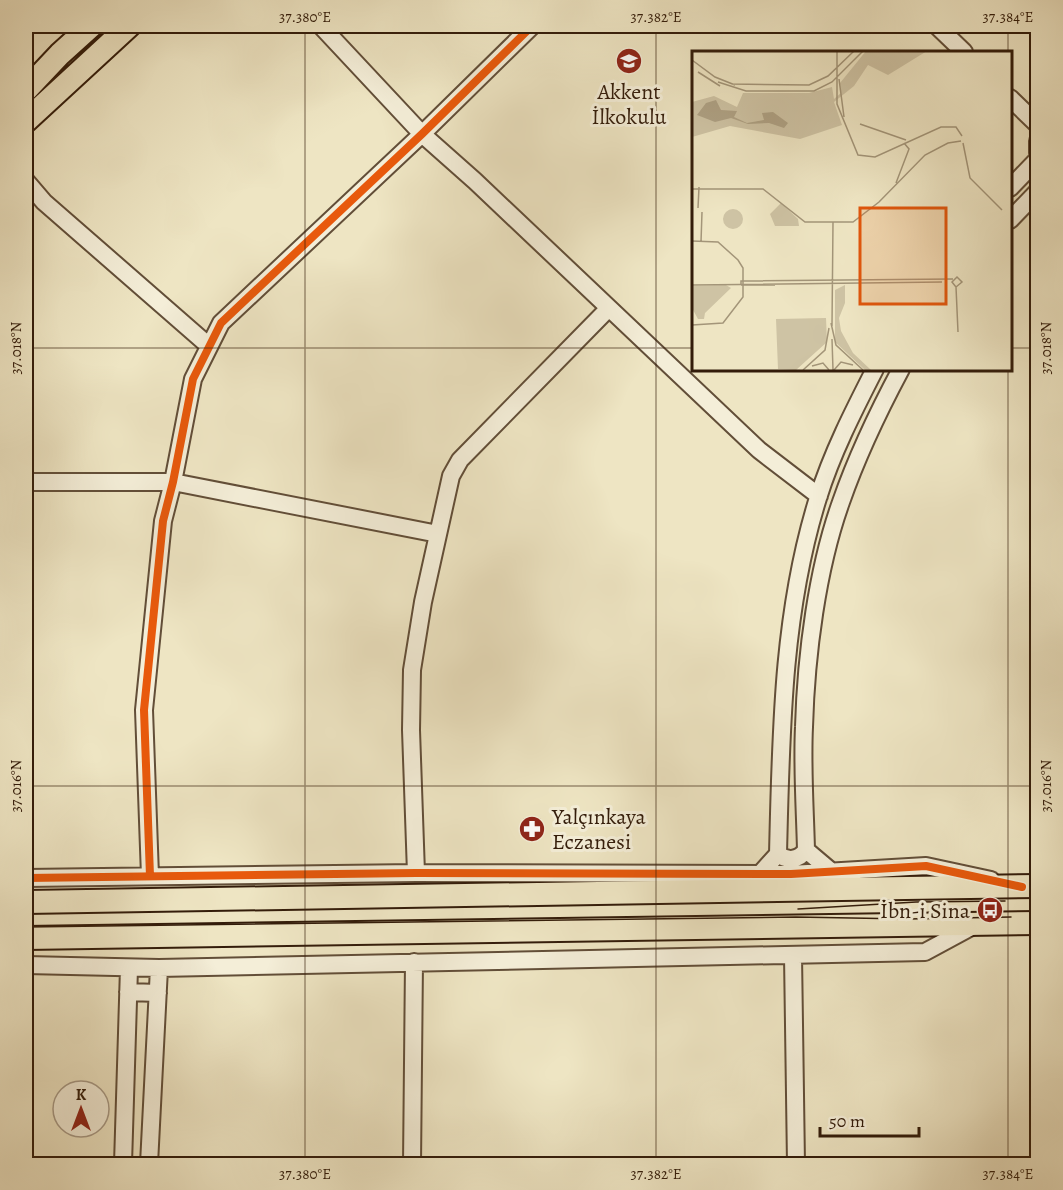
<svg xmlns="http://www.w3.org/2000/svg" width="1063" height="1190" viewBox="0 0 1063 1190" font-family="Alegreya,serif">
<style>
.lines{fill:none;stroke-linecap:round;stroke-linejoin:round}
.minor-casing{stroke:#624e38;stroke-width:20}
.major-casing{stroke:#331c0a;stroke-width:26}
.minor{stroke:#f4eed8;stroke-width:16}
.major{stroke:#eee5c3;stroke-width:22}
.tram{stroke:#331c0a;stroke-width:1.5}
.cycleway-casing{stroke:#f4eed8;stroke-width:11}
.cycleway{stroke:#e8590c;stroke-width:8}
.ticks{fill:none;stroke:#331c0a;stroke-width:1.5;stroke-opacity:0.45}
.labels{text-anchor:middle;stroke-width:6;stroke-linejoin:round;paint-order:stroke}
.poi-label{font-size:22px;fill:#331c0a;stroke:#f4eed8}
.inset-road{fill:none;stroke:#a39579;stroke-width:1.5}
.view{fill:#df560c;fill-opacity:0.15;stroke:#df560c;stroke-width:3}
.inset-edge{fill:none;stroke:#331c0a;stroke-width:3}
.neatline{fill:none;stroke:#331c0a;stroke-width:2}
.ticks-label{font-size:15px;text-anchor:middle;fill:#331c0a}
</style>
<rect width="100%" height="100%" fill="#eee5c3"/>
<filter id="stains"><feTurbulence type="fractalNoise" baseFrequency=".00333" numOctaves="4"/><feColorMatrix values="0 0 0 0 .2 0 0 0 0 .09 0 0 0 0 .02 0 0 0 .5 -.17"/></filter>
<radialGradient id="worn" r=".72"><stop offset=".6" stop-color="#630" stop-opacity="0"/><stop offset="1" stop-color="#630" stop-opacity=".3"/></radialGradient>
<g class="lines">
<g class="minor-casing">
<path id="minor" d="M 321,26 L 422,134 L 475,181 L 759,450 L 819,496
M 937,26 L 964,52
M 1010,98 L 1038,125
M 1038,141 L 1038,153
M 26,181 L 44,202 L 209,346
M 1010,188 L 1038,159
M 1010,220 L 1038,191
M 26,482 L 173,482 L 438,534
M 778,854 C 788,862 799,860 806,850
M 832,872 L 806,850 C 805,809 802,767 804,727 C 806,655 817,569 841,502 C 857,456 878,412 901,369
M 416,873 L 411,730 L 412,670 L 423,602 L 451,476 L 460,460 L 609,308
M 760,874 L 778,854 C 781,734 782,613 818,498 C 832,453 854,410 875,369
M 150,876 L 144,710 L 163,521 L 173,482 L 193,379 L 221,323 L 422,134 L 532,26
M 26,878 L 416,873 L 791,874 L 926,866 L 991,880
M 793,955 L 796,1164
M 26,965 L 159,968 L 925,952 L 975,925
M 128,992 L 158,993
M 123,1164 L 129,968
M 149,1164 L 159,968
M 412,1164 L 414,962"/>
</g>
<g class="major-casing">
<path id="major" d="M 26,90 L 60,54 L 91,26
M 26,121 L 129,26
M 26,902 L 1038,886
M 26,938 L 1038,923"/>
</g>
<use href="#minor" class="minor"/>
<use href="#major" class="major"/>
<path class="tram" d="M 798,909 L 916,902 L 1005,901
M 26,927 L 796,917 L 907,919 L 1011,917"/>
<g class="cycleway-casing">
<path id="cycleway" d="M 150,876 L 144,710 L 163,521 L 173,482 L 193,379 L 221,323 L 422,134 L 532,26
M 26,878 L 416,873 L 791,874 L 926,866 L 1022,887"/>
</g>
<use href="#cycleway" class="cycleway"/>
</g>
<path class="ticks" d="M 305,26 L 305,1164M 656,26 L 656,1164M 1008,26 L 1008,52M 26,348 L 694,348M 1010,348 L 1038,348M 1008,369 L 1008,1164M 26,786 L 1038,786"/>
<defs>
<g id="school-disc" transform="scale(1.35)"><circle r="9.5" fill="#8f2418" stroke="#f4eed8"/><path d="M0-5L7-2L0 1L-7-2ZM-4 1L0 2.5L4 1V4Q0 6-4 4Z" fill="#fff"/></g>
<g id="pharmacy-disc" transform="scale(1.35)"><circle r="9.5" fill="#8f2418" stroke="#f4eed8"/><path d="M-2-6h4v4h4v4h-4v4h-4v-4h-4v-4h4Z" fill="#fff"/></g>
<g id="bus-disc" transform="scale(1.35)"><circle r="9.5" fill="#8f2418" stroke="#f4eed8"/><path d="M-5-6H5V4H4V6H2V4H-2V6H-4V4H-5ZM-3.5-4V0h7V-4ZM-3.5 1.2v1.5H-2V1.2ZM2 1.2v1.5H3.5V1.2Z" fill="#fff"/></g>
</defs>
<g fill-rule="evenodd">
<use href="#school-disc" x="629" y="61"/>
<use href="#pharmacy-disc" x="532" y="829"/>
<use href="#bus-disc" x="990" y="910"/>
</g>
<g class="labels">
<g class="poi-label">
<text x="629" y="99">Akkent<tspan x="629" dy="25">İlkokulu</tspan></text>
<text x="552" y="824" text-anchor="start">Yalçınkaya<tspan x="552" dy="25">Eczanesi</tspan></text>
<text x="970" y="918" text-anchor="end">İbn-i Sina</text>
</g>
</g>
<g transform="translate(692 51)">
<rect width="320" height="320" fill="#eee5c3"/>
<path d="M 174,0 L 235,0 L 196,24 L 176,14 L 162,35 L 142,51 L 150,74 L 108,88 L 38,75 L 0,86 L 0,51 L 22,45 L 45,56 L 51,42 L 117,42 L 140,36 L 142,48 L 149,42 L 148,32 ZM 89,152 L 106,168 L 107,175 L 83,175 L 78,163 ZM31 168a10 10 0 1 1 20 0a10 10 0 1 1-20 0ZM 34,234 L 39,237 L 13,262 L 12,268 L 6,268 L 0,257 L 0,235 ZM 153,234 L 153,252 L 147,267 L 149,280 L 161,302 L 179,319 L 173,319 L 143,291 L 143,239 ZM 134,267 L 135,291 L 104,319 L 86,318 L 84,268 Z" fill="#cec3a4"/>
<path d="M 24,49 L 29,59 L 45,60 L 42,66 L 55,72 L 72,69 L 70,62 L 81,61 L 96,72 L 92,77 L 77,72 L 56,73 L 39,67 L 23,71 L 5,64 L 14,52 Z" fill="#aea184"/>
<path class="inset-road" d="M 145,0 L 145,53 L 166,104 L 183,106 L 249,76 L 264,76 L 270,85M 0,9 L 23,26 L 43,34M 6,21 L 28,35M 147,28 L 152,66M 26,31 L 54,40 L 122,40 L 140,31 L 171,0M 40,33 L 117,34 L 136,25 L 162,0M 168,73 L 214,89M 271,92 L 278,127 L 310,159M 204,132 L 217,98 L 212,92M 0,138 L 71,138 L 113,171 L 161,171 L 187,151 L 233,104 L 256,92 L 269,90M 6,157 L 7,136M 0,190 L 26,191 L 46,209 L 51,217 L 51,246 L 31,272 L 0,274M 9,191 L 10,161M 0,234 L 250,231M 49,234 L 49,230 L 261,228M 49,234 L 83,234M 264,236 L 270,231 L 265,226 L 260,231 L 264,236 L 266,281M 139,272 L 144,294 L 171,319M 140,275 L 141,171M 140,288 L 141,319M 120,315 L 131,312 L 137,319M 111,319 L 133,299 L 137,277M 142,319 L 149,311 L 161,314"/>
<path class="view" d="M 168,157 L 254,157 L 254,253 L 168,253 Z"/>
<rect width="320" height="320" class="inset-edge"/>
</g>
<rect width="1063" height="1190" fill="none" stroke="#eee5c3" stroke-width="66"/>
<g transform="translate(81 1109)"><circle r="28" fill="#f4eed8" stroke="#a79a86" stroke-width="1.5"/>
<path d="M0-4.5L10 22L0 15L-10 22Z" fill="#8f2418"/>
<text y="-9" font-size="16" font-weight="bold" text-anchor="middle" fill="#331c0a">K</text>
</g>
<path d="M820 1127v9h99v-9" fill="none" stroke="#331c0a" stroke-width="3"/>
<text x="829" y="1127" font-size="18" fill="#331c0a" stroke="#f4eed8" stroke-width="4.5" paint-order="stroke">50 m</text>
<rect x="33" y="33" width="997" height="1124" class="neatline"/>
<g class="ticks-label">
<text x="305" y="22">37.380°E</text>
<text x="656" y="22">37.382°E</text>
<text x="1008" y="22">37.384°E</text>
<text transform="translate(16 348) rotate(-90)" y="5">37.018°N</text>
<text transform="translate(1046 348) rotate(-90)" y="5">37.018°N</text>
<text transform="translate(16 786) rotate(-90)" y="5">37.016°N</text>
<text transform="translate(1046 786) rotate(-90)" y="5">37.016°N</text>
<text x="305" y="1179">37.380°E</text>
<text x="656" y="1179">37.382°E</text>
<text x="1008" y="1179">37.384°E</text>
</g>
<rect width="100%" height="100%" filter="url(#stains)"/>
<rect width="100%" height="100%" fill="url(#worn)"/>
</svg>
